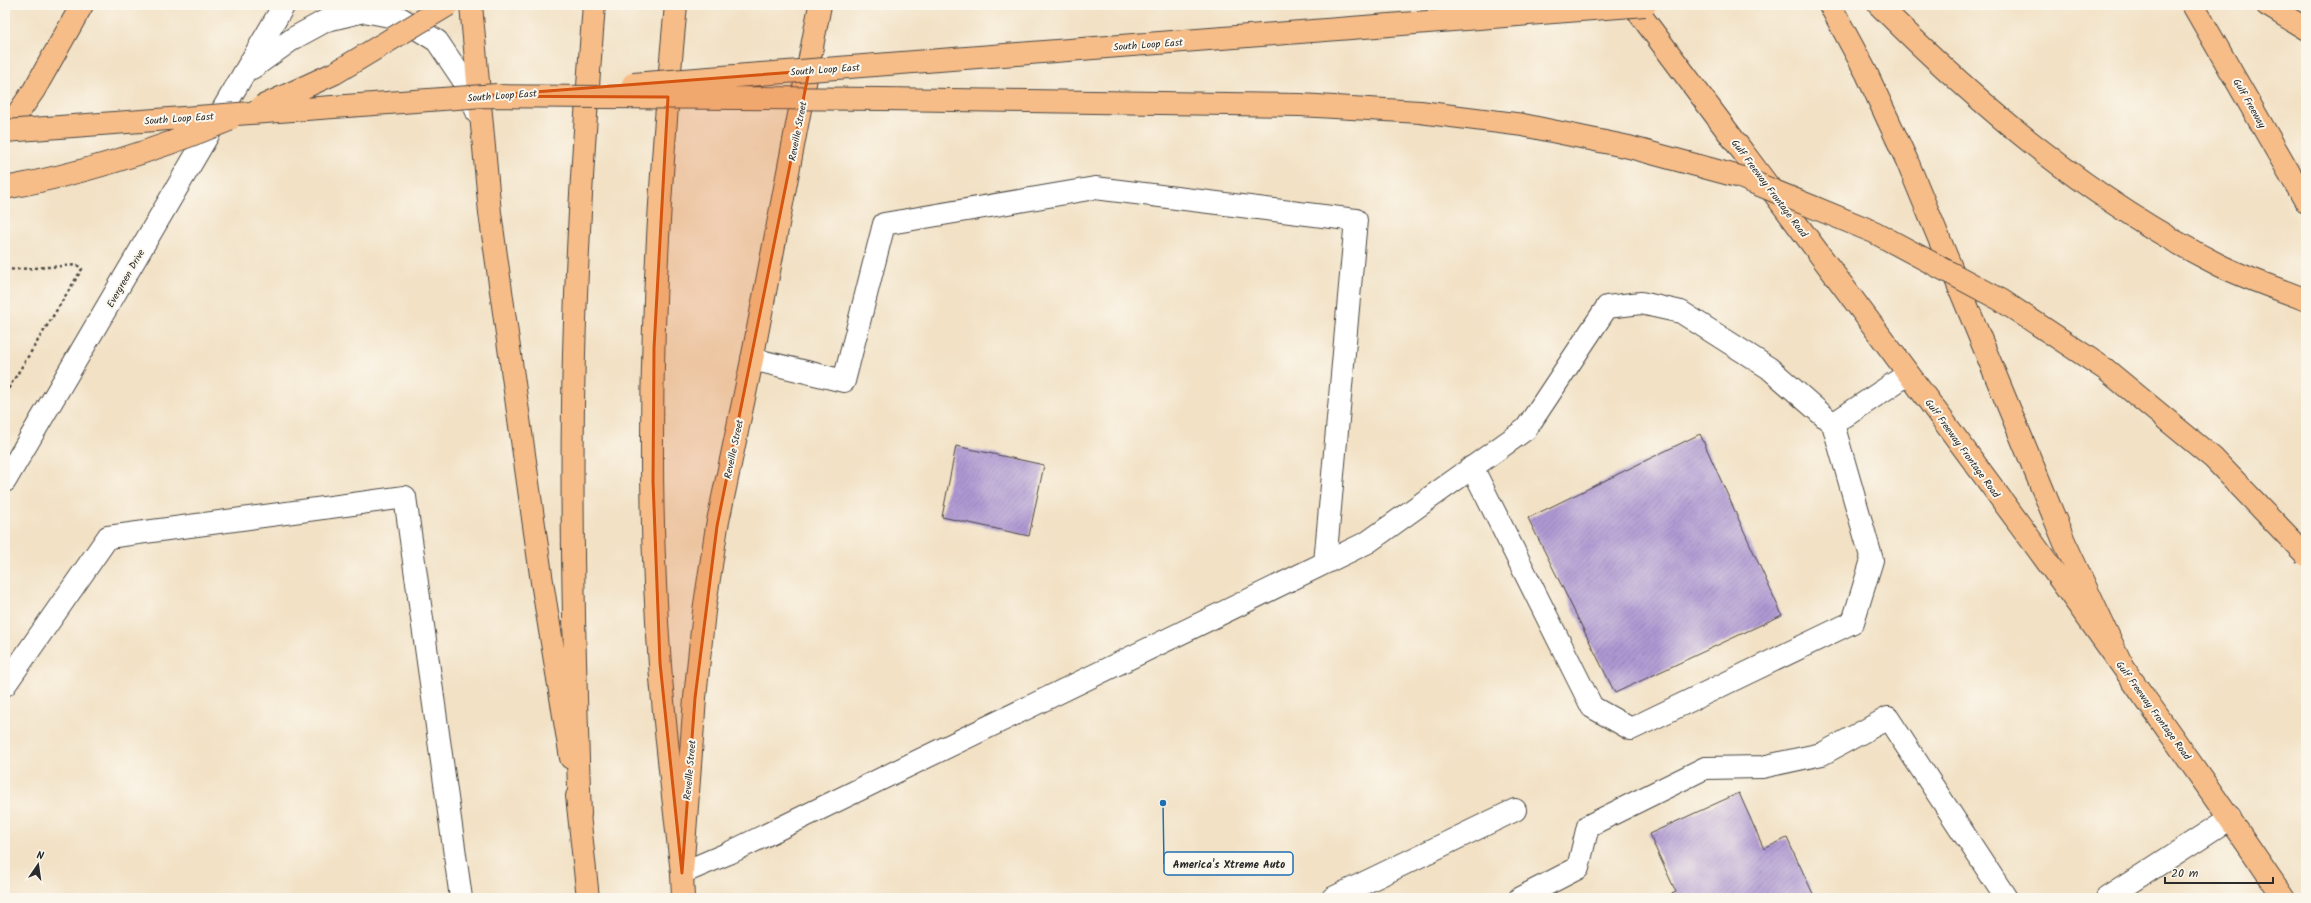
<svg xmlns="http://www.w3.org/2000/svg" width="2311" height="903" viewBox="0 0 2311 903" font-family="Kalam,sans-serif">
<style>
.building{fill:url(#building-hatch)}
.lines{fill:none;stroke-linecap:round;stroke-linejoin:round}
.minor-casing{stroke:#494642;stroke-width:24}
.major-casing{stroke:#494642;stroke-width:24}
.highway-casing{stroke:#494642;stroke-width:24}
.path{stroke:#494642;stroke-width:2.5;stroke-dasharray:3 3;stroke-linecap:butt}
.minor{stroke:#fff;stroke-width:22}
.major{stroke:#f7bd88;stroke-width:22}
.highway{stroke:#f7bd88;stroke-width:22}
.highway-bridge-casing{stroke:#494642;stroke-width:24;stroke-linecap:butt}
.highway-bridge{stroke:#f7bd88;stroke-width:22}
.marked{fill:#d5540f;fill-opacity:0.2;stroke:#d5540f;stroke-width:3;stroke-linejoin:round}
.labels{text-anchor:middle;stroke-width:4;stroke-linejoin:round;paint-order:stroke}
.street-label{font-size:10px;fill:#2b2b2b;stroke:#fbf7ec}
.leader{fill:none;stroke:#1f6fb2;stroke-width:1.5}
.callout-dot{fill:#1f6fb2;stroke:#fbf7ec;stroke-width:1.5}
.callout{fill:#fbf7ec;stroke:#1f6fb2;stroke-width:1.5}
.callout-label{font-size:11px;text-anchor:middle;font-weight:bold;fill:#2b2b2b}
</style>
<defs>
<pattern id="building-hatch" width="6" height="6" patternUnits="userSpaceOnUse"><rect width="6" height="6" fill="#af98d3"/><path d="M-1 1l2-2M0 6l6-6M5 7l2-2" fill="none" stroke="#8f7cab"/></pattern>
</defs>
<rect width="100%" height="100%" fill="#fbf7ec"/>
<filter id="ink" filterUnits="userSpaceOnUse"><feTurbulence type="fractalNoise" baseFrequency=".025" numOctaves="2"/><feDisplacementMap in="SourceGraphic" scale="8" xChannelSelector="R" yChannelSelector="G"/><feConvolveMatrix kernelMatrix="1 2 1 2 8 2 1 2 1" color-interpolation-filters="sRGB"/></filter>
<filter id="wash" filterUnits="userSpaceOnUse"><feTurbulence type="fractalNoise" baseFrequency=".012" numOctaves="4" result="noise"/><feDisplacementMap in="SourceGraphic" scale="16" xChannelSelector="R" yChannelSelector="G"/><feGaussianBlur stdDeviation="0.9" result="paint"/><feColorMatrix in="noise" values="0 0 0 0 0 0 0 0 0 0 0 0 0 0 0 0 0 1.4 0 .05"/><feComposite in="paint" operator="in"/></filter>
<g filter="url(#wash)">
<rect width="100%" height="100%" fill="#f2e1c5"/>
<g id="blocks">
<path class="building" d="M 1700,434 L 1782,615 L 1615,693 L 1528,518 Z
M 956,446 L 1044,465 L 1029,536 L 942,517 Z
M 1739,793 L 1764,849 L 1787,838 L 1815,898 L 1662,898 L 1676,892 L 1649,834 Z"/>
</g>
</g>
<g filter="url(#ink)">
<use href="#blocks" fill-opacity="0" stroke="#494642" stroke-width="1"/>
<g class="lines">
<g class="minor-casing">
<path id="minor" d="M 252,68 L 294,38 L 327,20 L 364,11 L 400,18 L 437,41 L 462,78 L 478,114
M 752,359 L 844,381 L 884,224 L 1095,188 L 1356,220 L 1325,563
M 1472,467 L 1592,707 L 1631,729 L 1853,622 L 1872,560 L 1833,424
M 5,481 L 284,5
M 5,685 L 108,537 L 405,497 L 461,898
M 682,873 L 729,853 L 1368,542 L 1526,429 L 1607,307 L 1641,303 L 1681,312 L 1769,368 L 1833,424 L 1908,374
M 1333,898 L 1515,810
M 1520,898 L 1578,868 L 1588,826 L 1705,768 L 1762,767 L 1822,754 L 1888,718 L 2006,898
M 2107,898 L 2230,818"/>
</g>
<g class="major-casing">
<path id="major" d="M 471,5 L 490,213 L 542,582 L 571,758
M 1633,5 C 1853,300 2077,593 2284,898
M 5,132 L 34,90 L 82,5
M 577,796 L 588,898
M 683,898 L 682,873 L 695,698 L 704,611 L 717,526 L 751,365 L 820,5"/>
</g>
<g class="highway-casing">
<path id="highway" d="M 676,5 C 655,223 643,446 660,665 C 665,734 674,804 682,873
M 1830,5 L 1866,72 L 1907,161 L 2064,541 L 2121,663
M 1879,5 C 1980,106 2090,200 2219,265 C 2247,279 2277,288 2306,300
M 2193,5 L 2306,202
M 2267,5 L 2306,29
M 580,814 C 574,661 570,508 574,354 C 577,238 585,121 594,5"/>
</g>
<path class="path" d="M 5,270 L 77,265 L 82,269 L 5,394"/>
<use href="#minor" class="minor"/>
<use href="#major" class="major"/>
<use href="#highway" class="highway"/>
<g class="highway-bridge-casing">
<path id="highway-bridge" d="M 633,84 L 1645,5
M 481,96 L 882,99 L 1300,105 L 1420,112 L 1523,125 L 1629,147 L 1740,177 L 1874,232 L 2001,300 L 2105,369 L 2213,458 L 2306,555
M 261,107 L 335,73 L 448,5
M 5,131 L 497,95
M 5,188 C 82,174 157,150 229,120"/>
</g>
<use href="#highway-bridge" class="highway-bridge"/>
</g>
</g>
<path class="marked" d="M 809,71 L 717,526 L 695,698 L 682,873 L 660,663 L 653,481 L 654,348 L 668,97 L 481,96 Z"/>
<g class="labels">
<g class="street-label">
<text transform="translate(1148 44) rotate(-4)" y="4">South Loop East</text>
<text transform="translate(825 69) rotate(-4)" y="4">South Loop East</text>
<text transform="translate(502 95) rotate(-4)" y="4">South Loop East</text>
<text transform="translate(2250 103) rotate(60)" y="4">Gulf Freeway</text>
<text transform="translate(179 118) rotate(-4)" y="4">South Loop East</text>
<text transform="translate(797 131) rotate(-79)" y="4">Reveille Street</text>
<text transform="translate(1770 188) rotate(53)" y="4">Gulf Freeway Frontage Road</text>
<text transform="translate(125 278) rotate(-60)" y="4">Evergreen Drive</text>
<text transform="translate(1963 448) rotate(54)" y="4">Gulf Freeway Frontage Road</text>
<text transform="translate(733 449) rotate(-78)" y="4">Reveille Street</text>
<text transform="translate(2154 710) rotate(54)" y="4">Gulf Freeway Frontage Road</text>
<text transform="translate(689 770) rotate(-85)" y="4">Reveille Street</text>
</g>
</g>
<path class="leader" d="M1163 803L1164 864"/>
<circle class="callout-dot" cx="1163" cy="803" r="4"/>
<rect class="callout" x="1164" y="852" width="129" height="23" rx="4"/>
<g class="callout-label">
<text x="1229" y="868">America's Xtreme Auto</text>
</g>
<rect width="2311" height="903" fill="none" stroke="#fbf7ec" stroke-width="20"/>
<g transform="translate(38 865) rotate(13)" stroke="#fbf7ec" stroke-width="3" paint-order="stroke">
<path d="M0-3L7 15L0 10L-7 15Z" fill="#2b2b2b"/>
<text y="-6" font-size="11" font-weight="bold" text-anchor="middle" fill="#2b2b2b">N</text>
</g>
<path d="M2165 877v6h108v-6" fill="none" stroke="#2b2b2b" stroke-width="2"/>
<text x="2171" y="877" font-size="12" fill="#2b2b2b" stroke="#fbf7ec" stroke-width="3" paint-order="stroke">20 m</text>
</svg>
